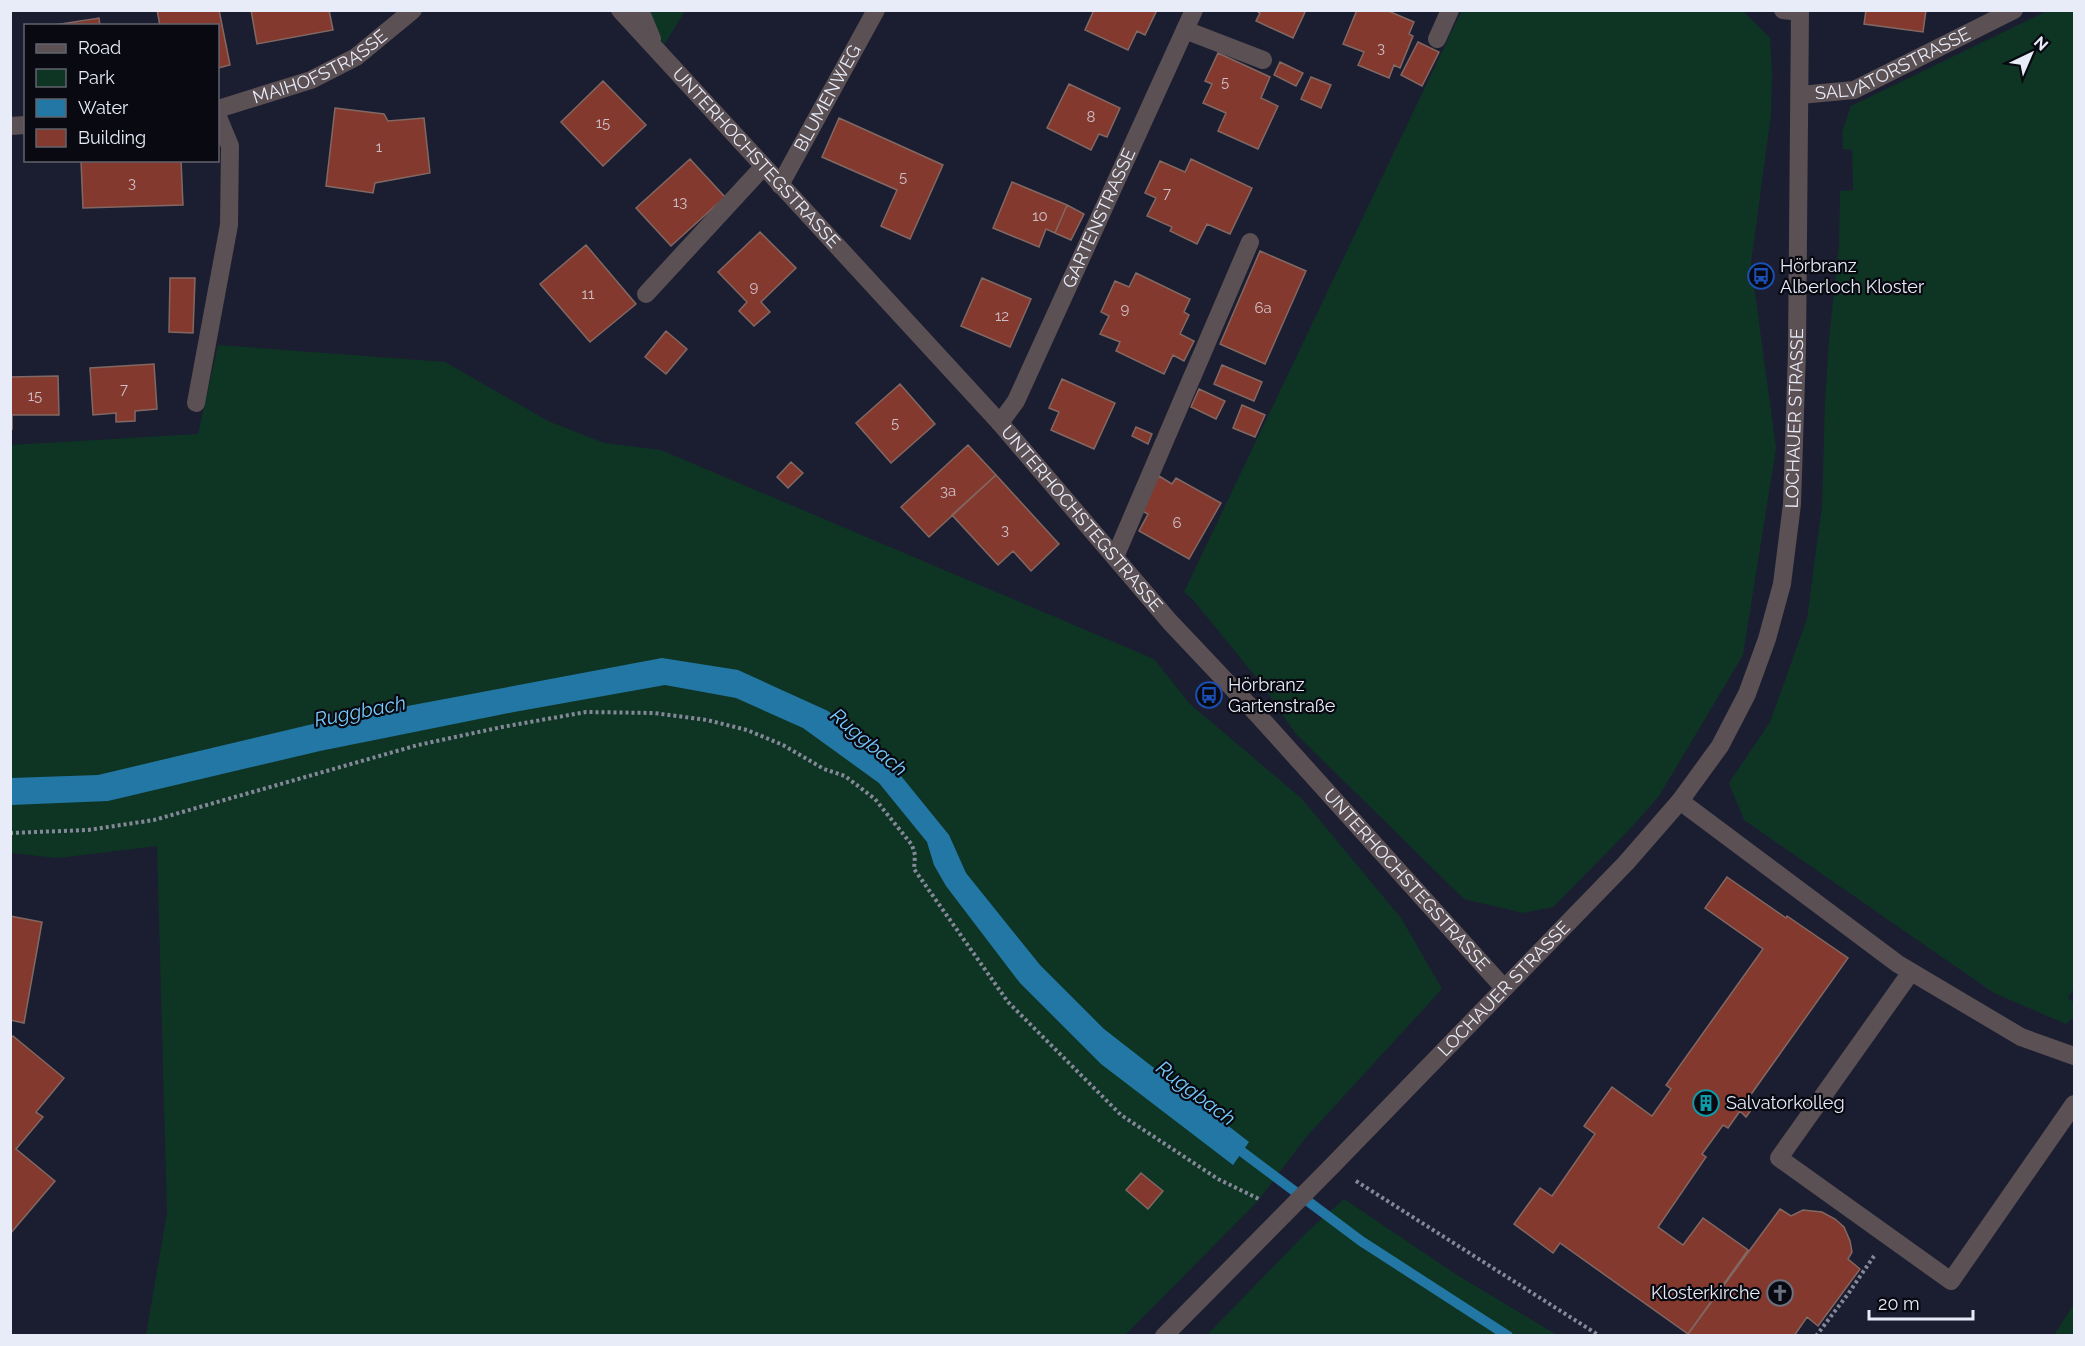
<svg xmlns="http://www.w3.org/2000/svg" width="2085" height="1346" viewBox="0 0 2085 1346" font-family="Raleway,sans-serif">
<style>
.green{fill:#0e3524}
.water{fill:#2377a5}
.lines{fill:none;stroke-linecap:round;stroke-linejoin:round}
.stream{stroke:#2377a5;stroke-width:10}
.building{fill:#84392e;stroke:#826863;stroke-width:1.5}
.path{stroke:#858898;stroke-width:4;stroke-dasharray:3 3;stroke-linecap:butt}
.service{stroke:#5b5053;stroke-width:18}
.minor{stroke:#5b5053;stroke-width:18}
.tertiary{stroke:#5b5053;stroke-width:18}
.labels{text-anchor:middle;stroke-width:4.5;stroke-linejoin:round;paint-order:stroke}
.number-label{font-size:15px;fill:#cfbec6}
.street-label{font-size:18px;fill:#e8ebf8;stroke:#080911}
.poi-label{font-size:18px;fill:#e8ebf8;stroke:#080911;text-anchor:start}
.water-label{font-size:20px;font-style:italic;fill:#78cafd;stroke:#080911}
</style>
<rect width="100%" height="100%" fill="#1b1e31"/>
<path class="green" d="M 1462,10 L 1743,11 L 1770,38 L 1772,73 L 1771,114 L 1751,263 L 1776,448 L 1743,655 L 1659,796 L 1629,830 L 1553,907 L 1523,913 L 1464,899 L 1296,734 L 1260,682 L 1194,601 L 1184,592 Z
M 649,11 L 685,11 L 664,45 Z
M 2047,11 L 2074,11 L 2074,988 L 2068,998 L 2074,1003 L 2074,1017 L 2066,1024 L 1994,993 L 1744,820 L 1729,783 L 1770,722 L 1807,619 L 1822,506 L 1825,402 L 1829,339 L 1839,247 L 1840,191 L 1853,190 L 1852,150 L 1843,149 L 1842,132 L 1851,106 Z
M 218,345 L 445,362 L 548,421 L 604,443 L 661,450 L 1154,659 L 1189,703 L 1302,799 L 1401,918 L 1442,989 L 1307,1136 L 1257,1202 L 1125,1335 L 146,1335 L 167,1213 L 157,846 L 58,858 L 11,853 L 11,445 L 198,434 Z
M 1344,1199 L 1457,1275 L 1557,1335 L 1207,1335 L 1307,1232 Z
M 2074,1304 L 2074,1335 L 2054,1335 Z"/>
<path class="water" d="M 662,658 L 738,670 L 828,711 L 897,771 L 949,835 L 966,873 L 1040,965 L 1104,1029 L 1249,1142 L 1233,1165 L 1101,1064 L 1020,983 L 946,886 L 934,865 L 927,842 L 879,783 L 803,728 L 736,698 L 665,685 L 514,712 L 320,751 L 108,801 L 11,805 L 11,778 L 98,775 L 317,723 Z"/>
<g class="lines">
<path class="stream" d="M 1233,1145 L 1361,1241 L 1508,1336"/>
</g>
<path class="building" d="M 157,10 L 219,10 L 230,65 L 218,68 L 218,26 L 160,26 Z
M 251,10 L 329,10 L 333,30 L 257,44 Z
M 1094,10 L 1157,10 L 1145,35 L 1137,31 L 1128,50 L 1085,30 Z
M 1255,10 L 1306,10 L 1293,38 L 1256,21 L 1260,13 Z
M 1357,10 L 1386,10 L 1414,22 L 1409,34 L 1413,36 L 1400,68 L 1394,65 L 1389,78 L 1358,65 L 1364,52 L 1343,44 Z
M 1866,10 L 1926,10 L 1923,32 L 1864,24 Z
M 99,18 L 100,26 L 48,26 Z
M 1418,42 L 1439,52 L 1422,86 L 1401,75 Z
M 1218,53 L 1270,77 L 1261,98 L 1278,106 L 1258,149 L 1218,131 L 1226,113 L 1203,103 L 1212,84 L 1205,81 Z
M 1280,62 L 1303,73 L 1296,86 L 1274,75 Z
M 1311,77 L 1331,85 L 1321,108 L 1301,99 Z
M 603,81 L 646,125 L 603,166 L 561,122 Z
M 1069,84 L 1120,108 L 1107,137 L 1099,134 L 1091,150 L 1047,128 Z
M 335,108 L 384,114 L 388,121 L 424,118 L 430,173 L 375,183 L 373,193 L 326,186 Z
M 839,118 L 943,165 L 910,239 L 881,226 L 897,190 L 822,157 Z
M 690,159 L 725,197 L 671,246 L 636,208 Z
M 1191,159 L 1252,188 L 1230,234 L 1207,224 L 1197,244 L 1170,231 L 1172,227 L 1147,216 L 1156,198 L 1145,193 L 1160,161 L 1185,172 Z
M 181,160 L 183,205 L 83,208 L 81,161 Z
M 1012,182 L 1067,205 L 1055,233 L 1046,229 L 1039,247 L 993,228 Z
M 1067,205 L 1084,214 L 1071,240 L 1055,233 Z
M 760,232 L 796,268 L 761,302 L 770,312 L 754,326 L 739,311 L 747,302 L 718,272 Z
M 586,245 L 636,304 L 590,342 L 540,284 Z
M 1260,251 L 1306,271 L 1265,364 L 1220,344 Z
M 1136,273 L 1190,299 L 1184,312 L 1189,315 L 1180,334 L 1194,341 L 1184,361 L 1173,355 L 1164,374 L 1116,351 L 1120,342 L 1100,334 L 1109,316 L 1101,312 L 1115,281 L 1129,287 Z
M 170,278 L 195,278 L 193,333 L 169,332 Z
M 982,278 L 1031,299 L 1010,347 L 961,326 Z
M 666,331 L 687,349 L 666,374 L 645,357 Z
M 154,364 L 157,409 L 135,411 L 135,421 L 116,422 L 116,413 L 93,415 L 90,368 Z
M 1222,365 L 1262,382 L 1254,401 L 1214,384 Z
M 58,376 L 59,415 L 12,415 L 12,429 L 10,429 L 10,377 Z
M 1062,379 L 1115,403 L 1094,449 L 1051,430 L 1059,412 L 1049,408 Z
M 900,384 L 935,424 L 891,463 L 856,423 Z
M 1199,389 L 1225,401 L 1216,419 L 1191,407 Z
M 1242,405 L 1265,415 L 1255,437 L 1233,428 Z
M 1136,427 L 1152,434 L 1148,444 L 1132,436 Z
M 968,445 L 996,475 L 929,537 L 901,507 Z
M 791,462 L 803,473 L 788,488 L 777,477 Z
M 996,475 L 1059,544 L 1031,571 L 1013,551 L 998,565 L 952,515 Z
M 1159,476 L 1172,484 L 1176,478 L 1221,503 L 1189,559 L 1139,531 L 1148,514 L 1140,510 Z
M 1727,877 L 1786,918 L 1787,916 L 1848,958 L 1747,1100 L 1754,1106 L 1746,1117 L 1740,1111 L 1728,1128 L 1723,1125 L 1702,1154 L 1706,1157 L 1658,1227 L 1683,1245 L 1703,1218 L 1748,1250 L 1688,1334 L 1560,1243 L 1553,1253 L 1514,1224 L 1540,1188 L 1552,1196 L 1595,1134 L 1584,1126 L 1612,1087 L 1652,1116 L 1671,1089 L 1666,1085 L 1763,949 L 1705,908 Z
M 10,916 L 42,922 L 24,1023 L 10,1020 Z
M 13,1036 L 64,1078 L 36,1112 L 43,1117 L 16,1149 L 55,1181 L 10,1234 L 10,1039 Z
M 1141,1173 L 1163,1191 L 1148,1209 L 1126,1190 Z
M 1780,1209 L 1791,1216 L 1803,1210 L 1822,1212 L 1835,1219 L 1844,1227 L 1850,1241 L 1852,1252 L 1848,1259 L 1860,1269 L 1818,1326 L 1807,1317 L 1794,1336 L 1690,1336 L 1688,1334 Z"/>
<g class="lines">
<path class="path" d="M 10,833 L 88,830 L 154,820 L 418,745 L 502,727 L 586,712 L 654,713 L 707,720 L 747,730 L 783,745 L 824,769 L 845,776 L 875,799 L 912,845 L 915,855 L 914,869 L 1008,1002 L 1121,1115 L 1218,1179 L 1261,1200
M 1356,1181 L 1600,1336
M 1816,1336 L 1848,1294 L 1874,1256"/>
<path class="service" d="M 1185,30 L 1263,60
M 1437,39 L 1450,10
M 646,294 L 763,167
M 196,403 L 229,225 L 230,146 L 218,117
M 1115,557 L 1250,242
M 1911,972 L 1779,1158 L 1951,1281 L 2074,1104"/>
<g class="minor">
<path id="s1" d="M 620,10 L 1000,423 L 1170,622 L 1257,714 L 1504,988"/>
<path d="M 640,10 L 652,39"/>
<path d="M 1783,10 L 1800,12"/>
<path id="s2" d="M 1800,95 L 1854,90 L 2014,10"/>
<path id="s3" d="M 218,109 L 311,80 L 356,57 L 413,10"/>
<path d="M 10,126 L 26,125"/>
<path id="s4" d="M 780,185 L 876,10"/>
<path id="s5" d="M 1000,423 L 1016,401 L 1194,10"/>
<path d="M 1680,801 L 1898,964 L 2021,1037 L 2074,1056"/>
</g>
<path class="tertiary" id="s6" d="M 1164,1336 L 1332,1166 L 1626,863 L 1680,801 L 1720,746 L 1747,694 L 1767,639 L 1782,584 L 1792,504 L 1797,351 L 1800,10"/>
</g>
<defs>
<g id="bus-ring" transform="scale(1.35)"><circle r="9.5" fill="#080911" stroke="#1a4fb4" stroke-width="1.5"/><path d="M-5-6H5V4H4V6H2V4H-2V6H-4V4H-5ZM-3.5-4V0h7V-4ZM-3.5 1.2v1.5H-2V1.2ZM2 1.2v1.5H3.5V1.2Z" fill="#1a4fb4"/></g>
<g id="building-ring" transform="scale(1.35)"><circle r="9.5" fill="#080911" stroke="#0f9aa8" stroke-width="1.5"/><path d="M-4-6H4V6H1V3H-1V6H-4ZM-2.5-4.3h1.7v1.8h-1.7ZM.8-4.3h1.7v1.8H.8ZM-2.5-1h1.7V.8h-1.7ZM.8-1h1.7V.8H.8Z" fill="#0f9aa8"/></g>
<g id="church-ring" transform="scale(1.35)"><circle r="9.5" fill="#080911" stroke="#6b7280" stroke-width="1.5"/><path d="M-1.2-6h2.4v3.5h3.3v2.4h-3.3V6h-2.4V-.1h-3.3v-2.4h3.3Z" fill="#6b7280"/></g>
</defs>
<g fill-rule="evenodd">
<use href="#bus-ring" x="1761" y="276"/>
<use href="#bus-ring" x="1209" y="695"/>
<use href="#building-ring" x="1706" y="1103"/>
<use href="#church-ring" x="1780" y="1293"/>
</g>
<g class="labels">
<g class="number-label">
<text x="1381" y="53">3</text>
<text x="1225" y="87">5</text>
<text x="1091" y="122">8</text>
<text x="603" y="128">15</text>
<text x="379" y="152">1</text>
<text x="903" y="182">5</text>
<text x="132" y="188">3</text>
<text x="1167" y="198">7</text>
<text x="680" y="207">13</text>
<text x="1040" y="221">10</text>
<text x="754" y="292">9</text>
<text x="588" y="299">11</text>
<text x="1263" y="313">6a</text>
<text x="1125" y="314">9</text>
<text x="1002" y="321">12</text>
<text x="124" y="394">7</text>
<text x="35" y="401">15</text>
<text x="895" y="428">5</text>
<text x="948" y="496">3a</text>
<text x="1177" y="528">6</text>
<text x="1005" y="535">3</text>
</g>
<g class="street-label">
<text dy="6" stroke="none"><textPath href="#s2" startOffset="99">SALVATORSTRASSE</textPath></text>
<text dy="6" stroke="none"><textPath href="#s3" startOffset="111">MAIHOFSTRASSE</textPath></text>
<text dy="6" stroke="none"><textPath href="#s4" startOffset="99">BLUMENWEG</textPath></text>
<text dy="6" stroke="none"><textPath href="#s1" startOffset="201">UNTERHOCHSTEGSTRASSE</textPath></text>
<text dy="6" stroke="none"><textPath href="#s5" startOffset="228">GARTENSTRASSE</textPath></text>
<text dy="6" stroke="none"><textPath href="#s6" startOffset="1152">LOCHAUER STRASSE</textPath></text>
<text dy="6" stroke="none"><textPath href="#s1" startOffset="687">UNTERHOCHSTEGSTRASSE</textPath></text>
<text dy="6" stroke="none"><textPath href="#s1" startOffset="1173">UNTERHOCHSTEGSTRASSE</textPath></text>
<text dy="6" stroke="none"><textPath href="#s6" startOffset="486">LOCHAUER STRASSE</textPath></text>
</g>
<g class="poi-label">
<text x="1780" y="272">Hörbranz<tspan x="1780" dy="21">Alberloch Kloster</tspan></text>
<text x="1228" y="691">Hörbranz<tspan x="1228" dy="21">Gartenstraße</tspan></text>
<text x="1726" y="1109">Salvatorkolleg</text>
<text x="1760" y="1299" text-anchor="end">Klosterkirche</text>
</g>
<g class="water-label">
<text transform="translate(360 711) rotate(-11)" y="7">Ruggbach</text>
<text transform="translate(869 742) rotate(40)" y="7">Ruggbach</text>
<text transform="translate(1196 1093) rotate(37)" y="7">Ruggbach</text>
</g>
</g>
<rect width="2085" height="1346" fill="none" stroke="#e8ebf8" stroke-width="24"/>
<rect x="24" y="24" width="195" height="138" fill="#080911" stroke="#62636d" stroke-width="1.5"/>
<rect x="36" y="44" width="30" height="9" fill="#5b5053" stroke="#62636d" stroke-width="1.5"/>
<text x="78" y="54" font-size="18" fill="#e8ebf8">Road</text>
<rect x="36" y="69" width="30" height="18" fill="#0e3524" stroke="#62636d" stroke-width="1.5"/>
<text x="78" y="84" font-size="18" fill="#e8ebf8">Park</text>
<rect x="36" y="99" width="30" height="18" fill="#2377a5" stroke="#62636d" stroke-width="1.5"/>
<text x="78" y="114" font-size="18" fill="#e8ebf8">Water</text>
<rect x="36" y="129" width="30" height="18" fill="#84392e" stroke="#62636d" stroke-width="1.5"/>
<text x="78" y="144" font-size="18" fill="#e8ebf8">Building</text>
<g transform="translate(2031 54) rotate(44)" stroke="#080911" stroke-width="4.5" paint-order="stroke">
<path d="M0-4.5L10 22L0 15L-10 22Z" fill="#e8ebf8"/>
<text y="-9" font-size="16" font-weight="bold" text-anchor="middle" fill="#e8ebf8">N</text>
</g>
<path d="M1869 1310v9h104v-9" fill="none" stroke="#e8ebf8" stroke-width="3"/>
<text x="1878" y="1310" font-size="18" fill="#e8ebf8" stroke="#080911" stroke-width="4.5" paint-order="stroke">20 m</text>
</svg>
